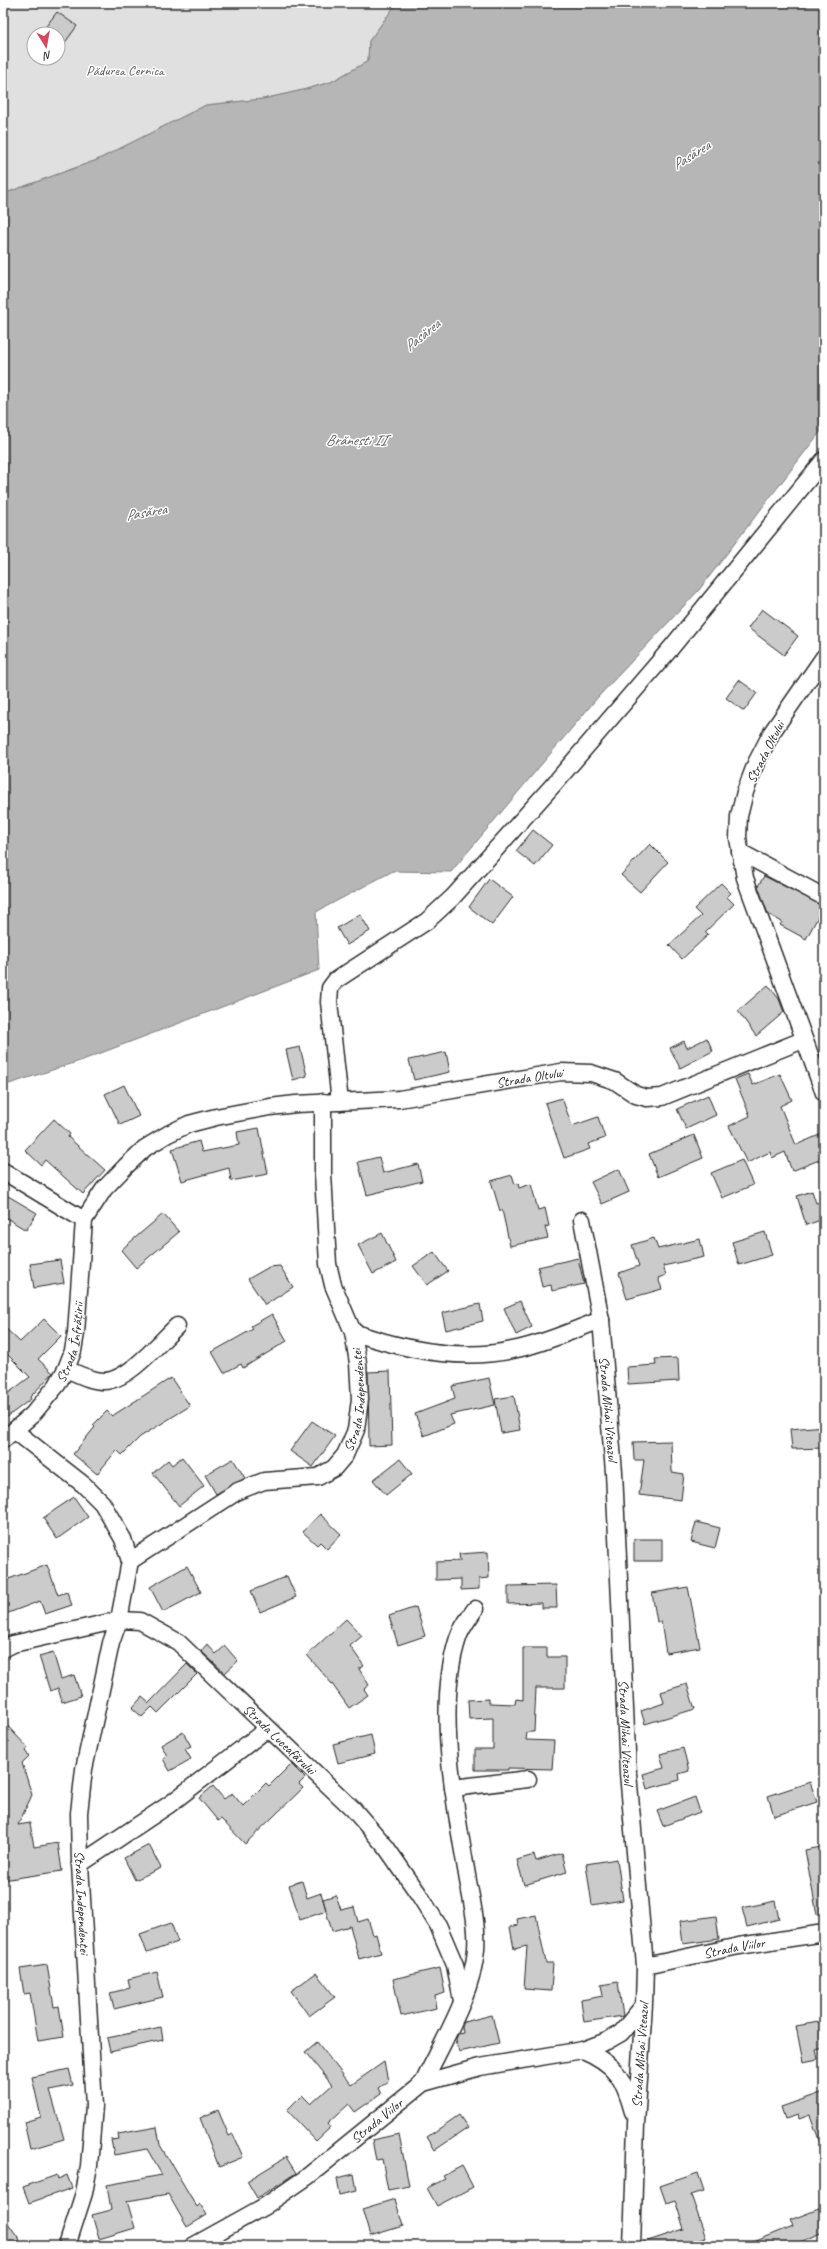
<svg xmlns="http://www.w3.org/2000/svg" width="827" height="2249" viewBox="0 0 827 2249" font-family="Caveat,sans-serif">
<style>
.green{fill:#e0e0e0;stroke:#868686;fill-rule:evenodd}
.water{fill:#b6b6b6;stroke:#7e7e7e}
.building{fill:#cbcbcb;stroke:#2b2b2b}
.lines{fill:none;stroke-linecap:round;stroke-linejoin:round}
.street-casing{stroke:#2b2b2b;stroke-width:19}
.street{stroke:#fff;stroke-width:16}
.labels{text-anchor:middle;stroke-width:3;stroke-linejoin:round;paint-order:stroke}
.park-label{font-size:14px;fill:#585858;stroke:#fff}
.street-label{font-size:14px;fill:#2b2b2b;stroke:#fff}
.water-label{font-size:15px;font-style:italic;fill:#5c5c5c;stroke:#fff}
</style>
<rect width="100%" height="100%" fill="#fff"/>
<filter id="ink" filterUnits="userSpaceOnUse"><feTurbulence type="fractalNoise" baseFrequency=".025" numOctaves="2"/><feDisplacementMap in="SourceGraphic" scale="8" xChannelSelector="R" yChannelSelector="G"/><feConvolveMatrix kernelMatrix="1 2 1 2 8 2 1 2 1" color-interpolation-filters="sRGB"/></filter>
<g filter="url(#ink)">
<path class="green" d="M 3,3 L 397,3 L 369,41 L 368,61 L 331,82 L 303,90 L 263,99 L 206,105 L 97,160 L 3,194 ZM 34,34 L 58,34 L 58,58 L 34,58 Z"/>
<path class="water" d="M 397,3 L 824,3 L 824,427 L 699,590 L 598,697 L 451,872 L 393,871 L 316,912 L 319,970 L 80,1061 L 3,1086 L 3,194 L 97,160 L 206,105 L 263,99 L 303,90 L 331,82 L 368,61 L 369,41 Z"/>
<path class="building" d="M 57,12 L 77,26 L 58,52 L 58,34 L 40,34 Z
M 762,609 L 798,636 L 784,655 L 748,628 Z
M 739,680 L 757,693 L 744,711 L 726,698 Z
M 533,830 L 552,845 L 535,866 L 516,851 Z
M 650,844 L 668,862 L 640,892 L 621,875 Z
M 764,876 L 824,906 L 806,939 L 780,925 L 782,922 L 768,914 L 758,886 Z
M 489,879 L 513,897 L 492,925 L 469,907 Z
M 721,883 L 731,893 L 727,897 L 734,904 L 705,932 L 708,935 L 682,959 L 669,945 L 701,916 L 694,909 Z
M 360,914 L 370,931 L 347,945 L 337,928 Z
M 768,985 L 779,999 L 784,1012 L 756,1036 L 738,1011 Z
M 707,1038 L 713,1051 L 680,1068 L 670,1048 L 684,1041 L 687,1048 Z
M 300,1047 L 307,1076 L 293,1080 L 286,1050 Z
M 446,1052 L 450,1072 L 414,1080 L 409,1060 Z
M 748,1074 L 753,1085 L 780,1074 L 792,1100 L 780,1106 L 796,1145 L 824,1133 L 824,1158 L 792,1171 L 785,1152 L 772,1158 L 770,1152 L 747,1163 L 729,1126 L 750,1116 L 735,1079 Z
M 124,1085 L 139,1116 L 120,1125 L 105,1094 Z
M 708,1095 L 716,1115 L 686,1129 L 677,1109 Z
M 562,1098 L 572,1126 L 598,1117 L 605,1138 L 588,1144 L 590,1149 L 564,1158 L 545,1103 Z
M 54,1119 L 70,1134 L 68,1137 L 105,1170 L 83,1194 L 45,1160 L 41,1165 L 25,1150 Z
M 259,1128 L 268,1174 L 231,1181 L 229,1168 L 182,1181 L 172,1149 L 199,1141 L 202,1152 L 239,1145 L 237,1132 Z
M 694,1135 L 703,1158 L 658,1177 L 649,1154 Z
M 379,1157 L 383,1173 L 418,1164 L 422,1181 L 367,1195 L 358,1162 Z
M 742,1160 L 753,1185 L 722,1198 L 711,1173 Z
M 619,1169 L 629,1192 L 602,1204 L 591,1182 Z
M 512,1175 L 515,1184 L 518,1183 L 519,1188 L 531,1184 L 538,1210 L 545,1208 L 549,1226 L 545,1227 L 548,1238 L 510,1246 L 502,1210 L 500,1211 L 491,1181 Z
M 812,1191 L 816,1203 L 824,1201 L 824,1219 L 806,1225 L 797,1196 Z
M 3,1193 L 37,1213 L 26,1230 L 3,1216 Z
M 163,1214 L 179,1232 L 136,1268 L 121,1250 Z
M 765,1232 L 772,1255 L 739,1265 L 732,1242 Z
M 382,1233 L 396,1262 L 373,1274 L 358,1245 Z
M 654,1238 L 658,1249 L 700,1239 L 704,1257 L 663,1266 L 666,1275 L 658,1278 L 662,1289 L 627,1299 L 619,1273 L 639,1266 L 632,1245 Z
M 434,1252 L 448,1271 L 427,1285 L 413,1266 Z
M 578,1258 L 584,1284 L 552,1291 L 551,1285 L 542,1287 L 538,1267 Z
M 60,1260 L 64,1283 L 34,1288 L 30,1264 Z
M 280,1266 L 293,1287 L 265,1305 L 248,1279 L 269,1267 Z
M 520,1301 L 532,1327 L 516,1335 L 504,1308 Z
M 480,1304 L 483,1321 L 446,1330 L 442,1313 Z
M 272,1314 L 287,1341 L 243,1368 L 241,1364 L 224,1373 L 212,1352 L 253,1329 L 251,1326 Z
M 44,1319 L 61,1336 L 38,1359 L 53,1373 L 30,1397 L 31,1399 L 3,1420 L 3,1397 L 30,1377 L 3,1350 L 3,1326 L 20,1342 Z
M 678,1358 L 679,1381 L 628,1384 L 627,1367 L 656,1365 L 655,1359 Z
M 390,1371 L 392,1445 L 369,1446 L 368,1372 Z
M 171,1378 L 190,1406 L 140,1437 L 122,1455 L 117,1450 L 97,1474 L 73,1454 L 95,1427 L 93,1425 L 107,1411 L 112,1416 Z
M 489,1378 L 495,1405 L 450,1415 L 454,1424 L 424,1436 L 415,1414 L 455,1399 L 452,1386 Z
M 514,1396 L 520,1430 L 501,1433 L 495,1399 Z
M 312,1421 L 335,1436 L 313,1467 L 290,1451 Z
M 824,1426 L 824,1448 L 792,1449 L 790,1429 Z
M 671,1441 L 672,1472 L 684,1474 L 681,1500 L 639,1495 L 644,1460 L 634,1460 L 633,1442 Z
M 182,1457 L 204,1486 L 179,1506 L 153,1473 L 168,1460 L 172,1465 Z
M 233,1459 L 245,1478 L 216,1494 L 205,1475 Z
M 400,1459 L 412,1474 L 386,1495 L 373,1480 Z
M 74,1497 L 88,1517 L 57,1539 L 43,1518 Z
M 320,1514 L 341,1534 L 327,1549 L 320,1542 L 317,1545 L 303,1532 Z
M 696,1522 L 720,1528 L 715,1548 L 691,1542 Z
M 634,1539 L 662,1539 L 662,1561 L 634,1561 Z
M 488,1552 L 489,1578 L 479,1579 L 479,1589 L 461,1590 L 461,1579 L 436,1580 L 436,1562 L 460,1561 L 459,1554 Z
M 47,1565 L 58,1595 L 67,1592 L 72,1605 L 45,1614 L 40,1601 L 3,1615 L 3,1581 Z
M 187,1566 L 201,1592 L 163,1612 L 150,1587 Z
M 287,1576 L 296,1597 L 260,1612 L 251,1591 Z
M 556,1585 L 557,1608 L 542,1608 L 542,1603 L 508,1604 L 508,1586 Z
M 688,1587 L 700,1647 L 666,1653 L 661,1622 L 657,1622 L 652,1593 Z
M 416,1607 L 425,1636 L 398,1645 L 389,1616 Z
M 346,1619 L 362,1636 L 350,1646 L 364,1666 L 359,1669 L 369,1685 L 364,1689 L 368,1695 L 349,1708 L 332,1684 L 307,1655 Z
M 207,1644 L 216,1654 L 225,1646 L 238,1661 L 225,1673 L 201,1651 Z
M 523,1648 L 547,1648 L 547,1657 L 565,1657 L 565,1688 L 536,1688 L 534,1732 L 527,1732 L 526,1740 L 554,1741 L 552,1769 L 508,1768 L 508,1770 L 475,1770 L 475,1749 L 493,1749 L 493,1718 L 469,1719 L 468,1700 L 489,1699 L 489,1703 L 515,1704 L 516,1699 L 523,1700 Z
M 53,1652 L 61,1679 L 74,1675 L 81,1696 L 62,1702 L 58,1688 L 50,1691 L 39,1656 Z
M 187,1664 L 197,1674 L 158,1713 L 152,1707 L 142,1717 L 132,1708 L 142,1697 L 149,1703 Z
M 687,1684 L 695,1709 L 645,1724 L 641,1711 L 664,1703 L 661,1692 Z
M 3,1721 L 28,1748 L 25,1751 L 29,1756 L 22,1763 L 32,1795 L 18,1825 L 30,1823 L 34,1847 L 58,1843 L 62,1871 L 3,1880 Z
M 183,1732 L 191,1746 L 185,1749 L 191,1759 L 170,1771 L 163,1759 L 167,1756 L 161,1745 Z
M 371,1735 L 375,1754 L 338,1763 L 333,1744 Z
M 683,1748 L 689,1771 L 679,1774 L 680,1780 L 647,1789 L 643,1774 L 664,1768 L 660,1754 Z
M 291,1764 L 305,1778 L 299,1784 L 303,1788 L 245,1844 L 221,1819 L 218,1821 L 199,1798 L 213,1786 L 224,1799 L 232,1793 L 243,1806 L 266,1783 L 269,1786 Z
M 810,1782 L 817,1802 L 774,1816 L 768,1796 Z
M 695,1797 L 700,1812 L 663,1826 L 657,1811 Z
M 149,1845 L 161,1868 L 135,1880 L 124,1858 Z
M 821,1847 L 824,1863 L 824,1915 L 817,1915 L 805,1850 Z
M 562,1853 L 567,1872 L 524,1885 L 517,1860 L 534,1855 L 536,1861 Z
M 617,1859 L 623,1900 L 592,1905 L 586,1864 Z
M 302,1881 L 307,1898 L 321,1893 L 326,1910 L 323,1899 L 336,1895 L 341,1910 L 354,1907 L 358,1922 L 368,1919 L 373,1935 L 376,1934 L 381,1953 L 359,1959 L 350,1926 L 332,1931 L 326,1911 L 300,1920 L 289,1885 Z
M 775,1901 L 779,1919 L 747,1927 L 742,1908 Z
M 536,1915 L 546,1963 L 553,1963 L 551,1991 L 524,1989 L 527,1946 L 514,1949 L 510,1927 L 518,1925 L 517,1919 Z
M 716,1916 L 719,1939 L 683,1944 L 680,1921 Z
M 171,1923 L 178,1942 L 147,1953 L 140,1934 Z
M 47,1965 L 54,2007 L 59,2006 L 64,2037 L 38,2041 L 30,1993 L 24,1994 L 20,1969 Z
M 440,1968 L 445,1993 L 435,1996 L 437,2008 L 401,2016 L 393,1979 Z
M 157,1972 L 163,1997 L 114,2009 L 110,1993 L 130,1988 L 128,1979 Z
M 316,1973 L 335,1997 L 309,2016 L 291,1991 Z
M 618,1982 L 623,2016 L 584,2022 L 581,2000 L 603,1996 L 601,1985 Z
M 492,2015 L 499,2043 L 459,2052 L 456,2039 L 458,2034 L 463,2033 L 462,2027 L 464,2022 Z
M 824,2021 L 824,2048 L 816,2050 L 818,2059 L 803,2062 L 796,2026 Z
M 161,2027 L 163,2040 L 110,2052 L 107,2038 Z
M 317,2042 L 351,2085 L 384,2062 L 388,2081 L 378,2088 L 381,2094 L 355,2112 L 349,2104 L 328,2123 L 331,2127 L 316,2141 L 287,2110 L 302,2095 L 311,2104 L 332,2085 L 305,2052 Z
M 69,2069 L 73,2085 L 50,2090 L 64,2139 L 30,2149 L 24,2122 L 41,2117 L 32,2077 Z
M 824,2092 L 824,2147 L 822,2148 L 810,2115 L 799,2119 L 798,2115 L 785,2119 L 781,2107 Z
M 218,2110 L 229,2136 L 233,2134 L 243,2157 L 219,2167 L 200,2118 Z
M 459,2115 L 468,2128 L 435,2150 L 427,2137 Z
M 157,2127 L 160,2145 L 197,2207 L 200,2204 L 207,2215 L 187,2227 L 168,2194 L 127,2201 L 135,2228 L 99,2239 L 92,2215 L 111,2210 L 107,2185 L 162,2175 L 147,2149 L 114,2155 L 111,2140 L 119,2139 L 118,2134 Z
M 399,2134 L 409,2186 L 388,2190 L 382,2159 L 376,2160 L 372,2140 Z
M 286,2157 L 296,2173 L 257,2198 L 247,2181 Z
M 462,2166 L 473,2187 L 437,2206 L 427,2188 L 445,2179 L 443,2176 Z
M 698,2173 L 704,2191 L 691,2195 L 706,2238 L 681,2246 L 642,2246 L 642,2243 L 684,2229 L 675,2200 L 666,2203 L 660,2186 Z
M 354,2174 L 357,2191 L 340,2195 L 337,2178 Z
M 57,2175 L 58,2179 L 67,2175 L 72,2188 L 29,2203 L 23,2187 Z
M 395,2199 L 403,2226 L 370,2236 L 362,2209 Z
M 824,2207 L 824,2232 L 791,2246 L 744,2246 L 793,2226 L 790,2220 Z
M 3,2216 L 20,2240 L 11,2246 L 3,2246 Z"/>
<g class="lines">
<g class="street-casing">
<g id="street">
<path d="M 824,657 L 772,732 L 756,763 L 745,792 L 739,816 L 738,838 L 745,878 L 824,1093"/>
<path d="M 740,852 L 824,897"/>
<path d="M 340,1102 L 329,1002 L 330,988 L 336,980 L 427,921 L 453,897 L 554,784 L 671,648 L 824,460"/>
<path d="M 3,1171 L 84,1220"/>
<path id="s1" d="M 582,1220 L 601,1320 L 614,1472 L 628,1773 L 645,1966 L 644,2004 L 636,2124 L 632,2246"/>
<path d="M 353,1332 C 404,1350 463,1362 517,1349 C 546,1343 573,1330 601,1320"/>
<path d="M 66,1369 C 78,1374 91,1381 104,1381 C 128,1381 160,1342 177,1326"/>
<path id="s2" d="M 15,1431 L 84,1485 L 102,1503 L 123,1539 L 130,1561 L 119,1620 L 111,1643 L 84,1769 L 79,1813 L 80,1864 L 94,2106 L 89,2166 L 84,2193 L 67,2246"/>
<path id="s3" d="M 3,1440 L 32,1415 L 57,1385 L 66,1369 L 73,1351 L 76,1333 L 84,1220 L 104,1189 L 126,1166 L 145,1148 L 168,1134 L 189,1124 L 216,1117 L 270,1107 L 296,1104 L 399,1099 L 561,1072 L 591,1073 L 615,1081 L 636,1095 L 647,1098 L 662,1097 L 803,1040"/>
<path id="s4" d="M 130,1561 L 238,1491 L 264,1481 L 318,1477 L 334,1468 L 345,1455 L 356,1430 L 360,1399 L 358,1363 L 353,1332 L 333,1285 L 328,1264 L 323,1174 L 323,1102"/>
<path id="s5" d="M 3,1649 L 13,1644 L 119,1620 L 140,1621 L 178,1642 L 353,1809 L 386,1847 L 420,1896 L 438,1925 L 455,1965 L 462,2001"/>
<path d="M 453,1788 L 528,1779"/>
<path d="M 80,1864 L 170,1804 L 267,1729"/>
<path id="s6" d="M 645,1966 L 739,1946 L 824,1933"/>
<path d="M 583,2050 C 616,2064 624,2079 633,2112"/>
<path d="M 423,2083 C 442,2043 473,1993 476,1949 C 478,1925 471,1899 467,1875 C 455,1803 435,1708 458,1638 C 461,1628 469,1618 475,1609"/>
<path id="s7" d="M 193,2246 L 265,2206 L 307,2177 L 423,2083 L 480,2067 L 583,2050 L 607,2041 L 621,2033 L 643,2006"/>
</g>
</g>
<use href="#street" class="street"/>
</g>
</g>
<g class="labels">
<g class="park-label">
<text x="125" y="75">Pădurea Cernica</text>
</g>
<g class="street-label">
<text transform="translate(765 752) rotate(-63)" y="5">Strada Oltului</text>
<text dy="5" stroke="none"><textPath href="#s3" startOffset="736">Strada Oltului</textPath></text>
<text dy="5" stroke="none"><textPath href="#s3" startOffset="123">Strada Înfrățirii</textPath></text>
<text dy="5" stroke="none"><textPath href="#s4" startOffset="303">Strada Independenței</textPath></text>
<text dy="5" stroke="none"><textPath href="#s1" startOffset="191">Strada Mihai Viteazul</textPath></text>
<text dy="5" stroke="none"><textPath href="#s1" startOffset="515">Strada Mihai Viteazul</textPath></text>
<text dy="5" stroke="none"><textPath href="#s5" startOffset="325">Strada Luceafărului</textPath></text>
<text dy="5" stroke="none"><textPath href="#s2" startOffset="525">Strada Independenței</textPath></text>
<text dy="5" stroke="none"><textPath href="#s6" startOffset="91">Strada Viilor</textPath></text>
<text transform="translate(640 2055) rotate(-86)" y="5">Strada Mihai Viteazul</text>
<text dy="5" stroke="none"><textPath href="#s7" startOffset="223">Strada Viilor</textPath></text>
</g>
<g class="water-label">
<text transform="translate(691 155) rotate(-32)" y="5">Pasărea</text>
<text transform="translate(422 335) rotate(-39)" y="5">Pasărea</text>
<text x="356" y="445">Brănești II</text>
<text transform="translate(146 512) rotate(-10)" y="5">Pasărea</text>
</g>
</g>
<rect width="827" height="2249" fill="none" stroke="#fff" stroke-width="16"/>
<rect x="8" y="8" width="811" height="2233" fill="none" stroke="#2b2b2b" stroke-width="1.5" filter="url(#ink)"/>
<g transform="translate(46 46) rotate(169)"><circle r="19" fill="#ffffff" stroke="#aaaaaa"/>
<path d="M0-3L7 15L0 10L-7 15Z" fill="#d1495b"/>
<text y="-6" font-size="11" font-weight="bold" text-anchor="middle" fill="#2b2b2b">N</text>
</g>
</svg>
